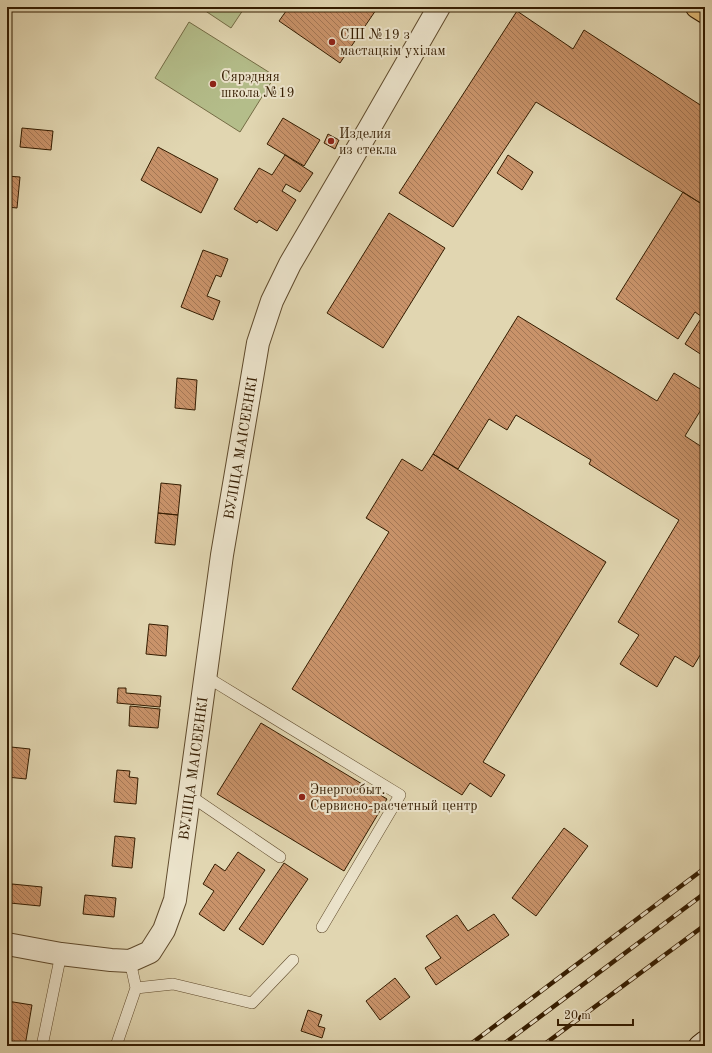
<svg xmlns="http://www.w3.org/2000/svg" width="712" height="1053" viewBox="0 0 712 1053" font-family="'Old Standard TT',serif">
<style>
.grass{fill:#b4bd8a;stroke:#746c45}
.building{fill:url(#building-back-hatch);stroke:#341c00}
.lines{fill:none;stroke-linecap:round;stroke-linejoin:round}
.service-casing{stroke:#5f4a2c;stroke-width:12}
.minor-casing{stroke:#5f4a2c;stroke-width:24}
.secondary-casing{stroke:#341c00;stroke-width:24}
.primary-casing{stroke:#341c00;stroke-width:24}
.service{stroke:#ece4cc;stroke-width:11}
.minor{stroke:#ece4cc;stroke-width:22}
.secondary{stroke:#ece4cc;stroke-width:22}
.primary{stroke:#e0bb78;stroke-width:22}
.rail-casing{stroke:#341c00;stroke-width:4.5}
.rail{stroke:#ece4cc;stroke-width:3;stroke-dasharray:9;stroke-linecap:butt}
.poi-dot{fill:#8f2418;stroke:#ece4cc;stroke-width:1.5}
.labels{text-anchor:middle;stroke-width:4;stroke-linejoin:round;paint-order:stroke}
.poi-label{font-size:14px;fill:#341c00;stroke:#ece4cc;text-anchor:start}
.street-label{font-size:14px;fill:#341c00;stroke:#ece4cc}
</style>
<defs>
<pattern id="building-back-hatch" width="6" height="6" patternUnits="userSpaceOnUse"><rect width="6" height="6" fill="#c9936a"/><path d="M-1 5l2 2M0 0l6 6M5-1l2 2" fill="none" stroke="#a47755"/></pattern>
</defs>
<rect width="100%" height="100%" fill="#e1d6b1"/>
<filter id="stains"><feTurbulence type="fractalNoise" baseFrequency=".005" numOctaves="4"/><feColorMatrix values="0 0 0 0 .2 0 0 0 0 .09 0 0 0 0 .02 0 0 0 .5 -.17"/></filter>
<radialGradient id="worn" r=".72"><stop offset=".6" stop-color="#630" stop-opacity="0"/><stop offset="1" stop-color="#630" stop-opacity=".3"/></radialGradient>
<path class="grass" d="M 206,7 L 245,7 L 231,28 L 204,10 Z
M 189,22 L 275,76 L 240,132 L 155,78 Z"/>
<path class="building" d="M 289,7 L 378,7 L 340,63 L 279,21 Z
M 517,11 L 573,49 L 584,30 L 705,108 L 705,206 L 536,102 L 453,227 L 399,193 Z
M 283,118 L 320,140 L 304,166 L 267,144 Z
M 22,128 L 53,131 L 51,150 L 20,147 Z
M 328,134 L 339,140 L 335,149 L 324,143 Z
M 158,147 L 218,179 L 201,213 L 141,180 Z
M 285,155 L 313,173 L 300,192 L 286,184 L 282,191 L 296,200 L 277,231 L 259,220 L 257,223 L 234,209 L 259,168 L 272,175 Z
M 508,155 L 533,172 L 522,190 L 497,173 Z
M 7,176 L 20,177 L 17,208 L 7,207 Z
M 683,192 L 705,206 L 705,319 L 695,312 L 678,339 L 616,299 Z
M 389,213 L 445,248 L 383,348 L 327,313 Z
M 203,250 L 228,259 L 221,277 L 216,275 L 207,296 L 220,301 L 213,320 L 181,307 Z
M 518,316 L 657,401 L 674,373 L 705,392 L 705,403 L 685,436 L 705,449 L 705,612 L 700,621 L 705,624 L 705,647 L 693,667 L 675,656 L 657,687 L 620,664 L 639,635 L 618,622 L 679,520 L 589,464 L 591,460 L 516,415 L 507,430 L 489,419 L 458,469 L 433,454 Z
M 700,320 L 705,323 L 705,357 L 685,344 Z
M 177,378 L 197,380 L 195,410 L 175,408 Z
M 433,454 L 606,562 L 483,762 L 505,775 L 491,797 L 470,783 L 462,795 L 292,689 L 389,532 L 366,518 L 402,459 L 422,471 Z
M 161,483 L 181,485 L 178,515 L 158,513 Z
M 158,513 L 178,515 L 175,545 L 155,543 Z
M 149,624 L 168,626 L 166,656 L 146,654 Z
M 118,688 L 126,688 L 126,693 L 161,696 L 160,707 L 117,703 Z
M 130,706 L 160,709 L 158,728 L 129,726 Z
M 261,723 L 387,799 L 344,871 L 217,794 Z
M 11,747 L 30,749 L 26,779 L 7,777 Z
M 117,770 L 130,771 L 129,777 L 138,778 L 136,804 L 114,802 Z
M 564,828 L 588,846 L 536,916 L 512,898 Z
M 115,836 L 135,838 L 132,868 L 112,866 Z
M 238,852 L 265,870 L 224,931 L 199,914 L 214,891 L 203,884 L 215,864 L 225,871 Z
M 284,863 L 308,879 L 263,945 L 239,929 Z
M 12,884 L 42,887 L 40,906 L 10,903 Z
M 85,895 L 116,898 L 114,917 L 83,914 Z
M 494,914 L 509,935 L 436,985 L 425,968 L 441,958 L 426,936 L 457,915 L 468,931 Z
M 395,978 L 410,997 L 380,1020 L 366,1001 Z
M 7,1001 L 32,1005 L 25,1046 L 7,1046 Z
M 308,1010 L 322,1015 L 318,1026 L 325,1028 L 322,1038 L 301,1031 Z"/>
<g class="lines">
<g class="service-casing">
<path id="service" d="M 205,676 L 400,795 L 322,927
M 189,795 L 280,857
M 136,988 L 173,984 L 252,1003 L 293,960
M 42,1046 L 61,954
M 116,1046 L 136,988 L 130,961"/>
</g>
<g class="minor-casing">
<g id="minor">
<path id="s1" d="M 7,944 L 61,954 L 111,960 L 130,961 L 150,952 L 164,930 L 175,900 L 222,555 L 258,343 L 272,301 L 290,264 L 369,129 L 439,7"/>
</g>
</g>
<g class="secondary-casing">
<path id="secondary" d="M 700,1046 L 705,1042"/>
</g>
<g class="primary-casing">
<path id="primary" d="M 697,7 L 705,12"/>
</g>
<use href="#service" class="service"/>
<use href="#minor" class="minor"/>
<use href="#secondary" class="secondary"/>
<use href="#primary" class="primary"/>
<g class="rail-casing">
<path id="rail" d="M 468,1046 L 705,868
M 501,1046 L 705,893
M 542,1046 L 705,925"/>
</g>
<use href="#rail" class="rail"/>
</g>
<g class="poi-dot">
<circle cx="332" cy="42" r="4"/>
<circle cx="213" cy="84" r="4"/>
<circle cx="331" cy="141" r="4"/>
<circle cx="302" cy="797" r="4"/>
</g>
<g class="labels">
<g class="poi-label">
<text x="340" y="39">СШ №19 з<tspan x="340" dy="16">мастацкім ухілам</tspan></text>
<text x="221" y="81">Сярэдняя<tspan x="221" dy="16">школа №19</tspan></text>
<text x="339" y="138">Изделия<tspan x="339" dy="16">из стекла</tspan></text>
<text x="310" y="794">Энергосбыт.<tspan x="310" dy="16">Сервисно-расчетный центр</tspan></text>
</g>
<g class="street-label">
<text dy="5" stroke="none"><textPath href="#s1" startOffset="661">ВУЛІЦА МАІСЕЕНКІ</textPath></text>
<text dy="5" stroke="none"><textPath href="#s1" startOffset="337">ВУЛІЦА МАІСЕЕНКІ</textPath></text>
</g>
</g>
<rect width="712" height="1053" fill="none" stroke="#e1d6b1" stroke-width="24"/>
<rect x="8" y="8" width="696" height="1037" fill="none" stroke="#341c00" stroke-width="2"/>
<rect x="12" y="12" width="688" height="1029" fill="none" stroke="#341c00"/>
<path d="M558 1019v6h75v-6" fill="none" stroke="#341c00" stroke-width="2"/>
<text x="564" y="1019" font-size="12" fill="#341c00" stroke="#ece4cc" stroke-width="3" paint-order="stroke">20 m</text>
<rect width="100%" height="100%" filter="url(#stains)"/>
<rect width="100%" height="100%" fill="url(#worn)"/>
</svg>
